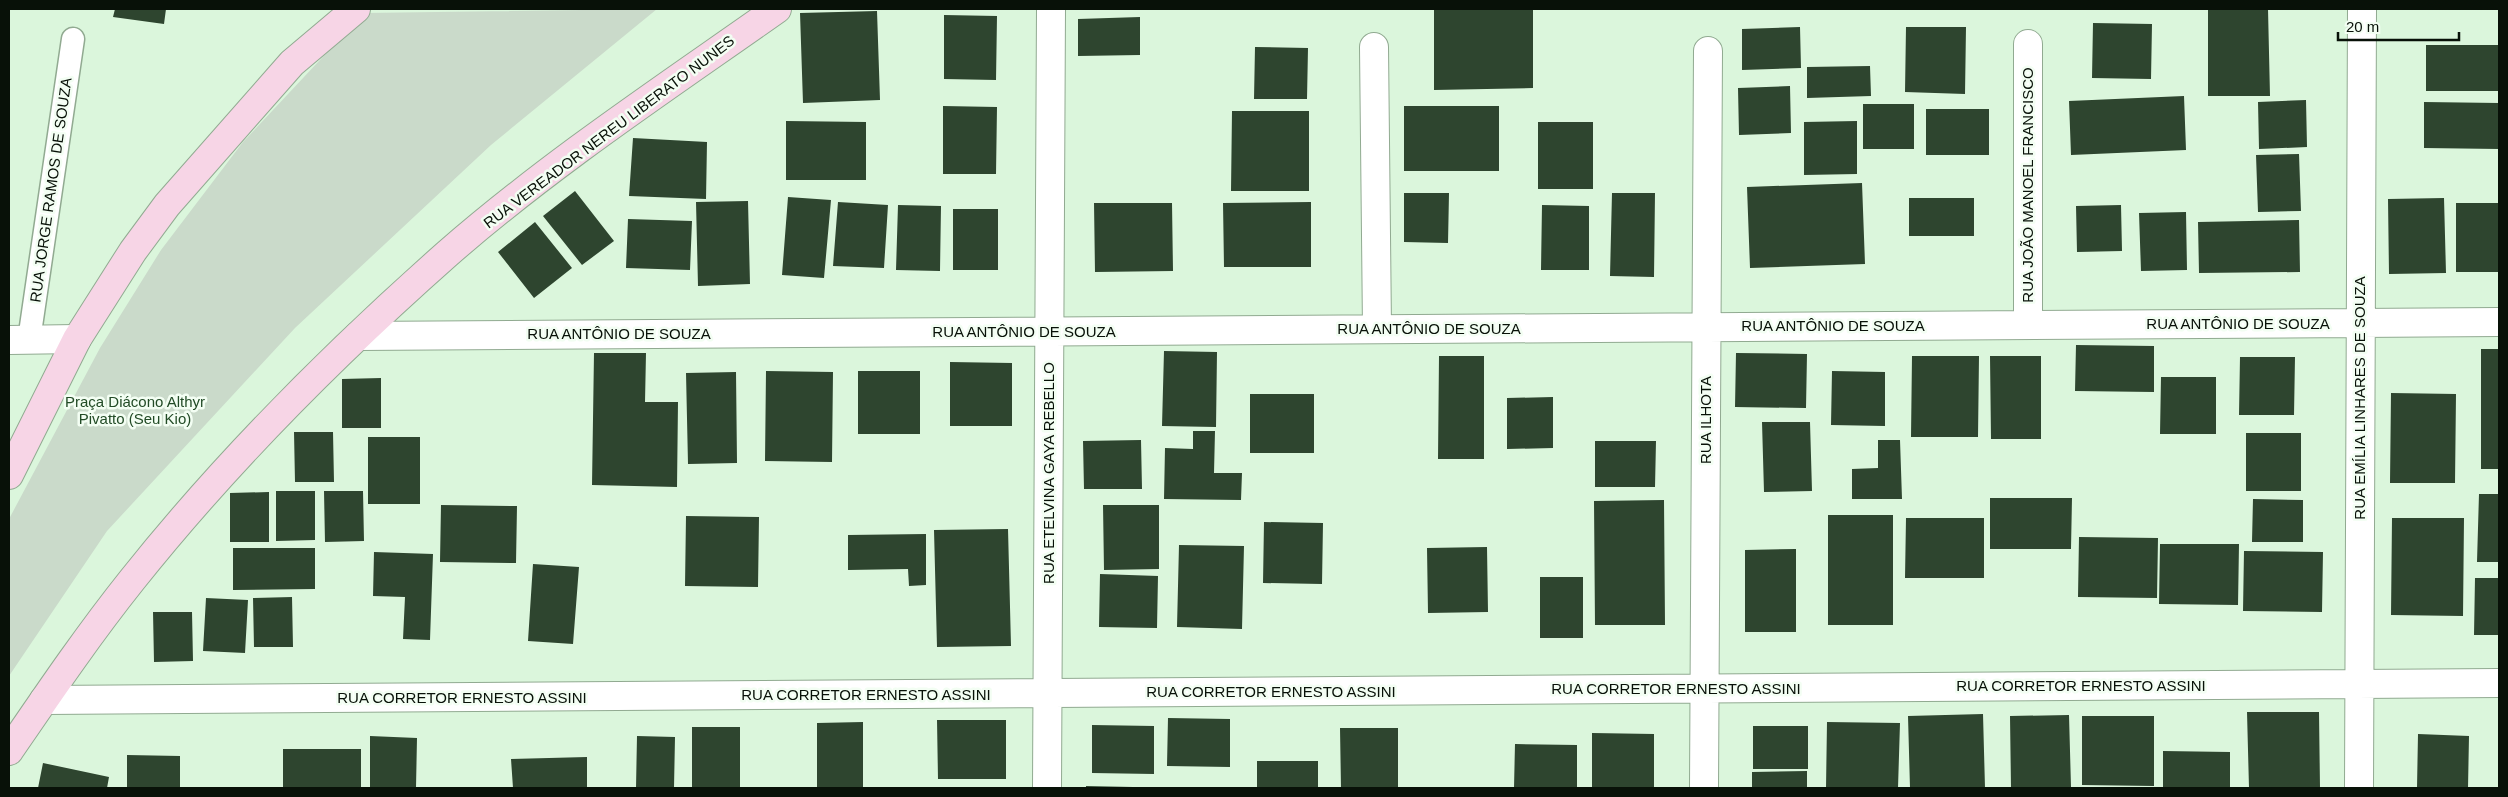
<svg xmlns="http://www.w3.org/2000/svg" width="2508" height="797" viewBox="0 0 2508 797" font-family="Helvetica,sans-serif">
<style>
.green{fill:#cadaca}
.building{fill:#2e452f}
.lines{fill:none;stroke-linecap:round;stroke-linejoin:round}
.service-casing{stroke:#91aa91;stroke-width:25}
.minor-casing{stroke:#91aa91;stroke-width:30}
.secondary-casing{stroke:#91aa91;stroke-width:30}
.service{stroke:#fff;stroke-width:22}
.minor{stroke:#fff;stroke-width:28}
.secondary{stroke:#f7d5e6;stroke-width:28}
.labels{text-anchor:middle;stroke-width:5;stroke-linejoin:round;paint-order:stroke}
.street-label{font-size:15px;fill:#081108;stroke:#f3fef3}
.park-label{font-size:15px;fill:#224b26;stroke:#f3fef3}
</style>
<rect width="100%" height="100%" fill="#dbf6dc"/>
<path class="green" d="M 657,9 L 491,145 L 295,328 L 107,531 L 9,676 L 9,519 L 100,348 L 161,250 L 243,142 L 364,13 Z"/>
<path class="building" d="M 115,9 L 166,9 L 164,24 L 113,17 Z
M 1434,9 L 1533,9 L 1533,88 L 1434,90 Z
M 2208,9 L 2268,9 L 2270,96 L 2208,96 Z
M 877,11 L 880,100 L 803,103 L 800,13 Z
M 944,15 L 997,16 L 996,80 L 944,79 Z
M 1140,17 L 1140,55 L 1078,56 L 1078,19 Z
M 2093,23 L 2152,24 L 2151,79 L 2092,78 Z
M 1800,27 L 1801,68 L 1742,70 L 1742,29 Z
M 1906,27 L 1966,27 L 1965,94 L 1905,92 Z
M 2426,45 L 2499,45 L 2499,91 L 2426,91 Z
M 1255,47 L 1308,48 L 1307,99 L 1254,99 Z
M 1870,66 L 1871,96 L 1807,98 L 1807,67 Z
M 1790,86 L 1791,133 L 1739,135 L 1738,88 Z
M 2184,96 L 2186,150 L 2071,155 L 2069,101 Z
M 2306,100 L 2307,147 L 2259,149 L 2258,102 Z
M 2424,102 L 2499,103 L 2499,149 L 2424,148 Z
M 1863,104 L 1914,104 L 1914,149 L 1863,149 Z
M 943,106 L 997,107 L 996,174 L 943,174 Z
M 1404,106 L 1499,106 L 1499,171 L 1404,171 Z
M 1926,109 L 1989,109 L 1989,155 L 1926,155 Z
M 1232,111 L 1309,111 L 1309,191 L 1231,191 Z
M 786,121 L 866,122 L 866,180 L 786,180 Z
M 1857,121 L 1857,174 L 1804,175 L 1804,122 Z
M 1538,122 L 1593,122 L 1593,189 L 1538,189 Z
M 633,138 L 707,142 L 706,199 L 629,196 Z
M 2299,154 L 2301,211 L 2258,212 L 2256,155 Z
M 1862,183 L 1865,264 L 1750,268 L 1747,187 Z
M 575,191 L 614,241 L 582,265 L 543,216 Z
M 1404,193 L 1449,193 L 1448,243 L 1404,242 Z
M 1612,193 L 1655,193 L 1654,277 L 1610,276 Z
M 788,197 L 831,200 L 824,278 L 782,275 Z
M 1909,198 L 1974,198 L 1974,236 L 1909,236 Z
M 2444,198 L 2446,273 L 2389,274 L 2388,199 Z
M 748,201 L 750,284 L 698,286 L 696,202 Z
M 838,202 L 888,205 L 884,268 L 833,266 Z
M 1311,202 L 1311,267 L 1224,267 L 1223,203 Z
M 1094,203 L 1172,203 L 1173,271 L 1095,272 Z
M 2456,203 L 2499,203 L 2499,272 L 2456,272 Z
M 898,205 L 941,206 L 940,271 L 896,270 Z
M 1542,205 L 1589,206 L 1589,270 L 1541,270 Z
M 2121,205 L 2122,251 L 2077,252 L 2076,206 Z
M 953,209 L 998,209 L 998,270 L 953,270 Z
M 2186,212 L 2187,270 L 2141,271 L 2139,213 Z
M 628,219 L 692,221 L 690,270 L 626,268 Z
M 2299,220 L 2300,272 L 2199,273 L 2198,222 Z
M 535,222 L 572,268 L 534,298 L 498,252 Z
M 2076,345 L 2154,346 L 2154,392 L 2075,391 Z
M 2481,349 L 2499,349 L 2499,469 L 2481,469 Z
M 1164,351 L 1217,352 L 1216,427 L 1162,426 Z
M 594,353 L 646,353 L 645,402 L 678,402 L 677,487 L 592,485 Z
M 1736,353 L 1807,354 L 1806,408 L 1735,407 Z
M 1439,356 L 1484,356 L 1484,459 L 1438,459 Z
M 1912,356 L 1979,356 L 1978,437 L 1911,437 Z
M 1990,356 L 2041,356 L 2041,439 L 1991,439 Z
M 2240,357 L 2295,357 L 2294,415 L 2239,415 Z
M 950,362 L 1012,363 L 1012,426 L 950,426 Z
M 766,371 L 833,372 L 832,462 L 765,461 Z
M 858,371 L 920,371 L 920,434 L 858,434 Z
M 1832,371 L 1885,372 L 1885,426 L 1831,425 Z
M 736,372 L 737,463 L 688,464 L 686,373 Z
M 2161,377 L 2216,377 L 2216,434 L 2160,434 Z
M 381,378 L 381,428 L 342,428 L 342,379 Z
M 2391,393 L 2456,394 L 2455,483 L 2390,483 Z
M 1250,394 L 1314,394 L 1314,453 L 1250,453 Z
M 1553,397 L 1553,448 L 1507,449 L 1507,398 Z
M 1762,422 L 1810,422 L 1812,491 L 1764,492 Z
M 1193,431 L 1215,431 L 1214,473 L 1242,473 L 1241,500 L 1164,499 L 1165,448 L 1193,449 Z
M 294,432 L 333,432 L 334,482 L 295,482 Z
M 2246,433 L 2301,433 L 2301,491 L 2246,491 Z
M 368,437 L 420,437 L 420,504 L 368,504 Z
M 1141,440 L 1142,489 L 1084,489 L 1083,441 Z
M 1878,440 L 1900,440 L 1902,499 L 1852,499 L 1852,469 L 1878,468 Z
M 1595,441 L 1656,441 L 1655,487 L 1595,487 Z
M 276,491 L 315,491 L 315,540 L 276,541 Z
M 324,491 L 363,491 L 364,541 L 325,542 Z
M 269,492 L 269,542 L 230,542 L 230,493 Z
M 2479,494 L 2499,494 L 2499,562 L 2477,562 Z
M 1990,498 L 2072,498 L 2071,549 L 1990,549 Z
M 2253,499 L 2303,500 L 2303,542 L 2252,542 Z
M 1664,500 L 1665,625 L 1595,625 L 1594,501 Z
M 441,505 L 517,506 L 516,563 L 440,562 Z
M 1103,505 L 1159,505 L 1159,569 L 1104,570 Z
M 1828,515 L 1893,515 L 1893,625 L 1828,625 Z
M 686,516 L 759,517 L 758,587 L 685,586 Z
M 1906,518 L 1984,518 L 1984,578 L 1905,578 Z
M 2392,518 L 2464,518 L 2463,616 L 2391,615 Z
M 1264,522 L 1323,523 L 1322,584 L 1263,583 Z
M 1008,529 L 1011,646 L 937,647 L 934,530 Z
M 926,534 L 926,585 L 909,586 L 908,569 L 848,570 L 848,535 Z
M 2079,537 L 2158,538 L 2157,598 L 2078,597 Z
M 2160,544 L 2239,544 L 2238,605 L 2159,604 Z
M 1179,545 L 1244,546 L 1242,629 L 1177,627 Z
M 1487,547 L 1488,612 L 1428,613 L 1427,548 Z
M 233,548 L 315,548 L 315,589 L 233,590 Z
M 1796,549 L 1796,632 L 1745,632 L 1745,550 Z
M 2244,551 L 2323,552 L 2322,612 L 2243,611 Z
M 374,552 L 433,554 L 430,640 L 403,639 L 405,597 L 373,596 Z
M 533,564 L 579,567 L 573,644 L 528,641 Z
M 1100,574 L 1158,576 L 1157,628 L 1099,627 Z
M 1540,577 L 1583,577 L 1583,638 L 1540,638 Z
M 2475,578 L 2499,578 L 2499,635 L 2474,635 Z
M 292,597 L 293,647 L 254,647 L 253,598 Z
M 206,598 L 248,600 L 245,653 L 203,651 Z
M 153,612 L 192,612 L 193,661 L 154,662 Z
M 2247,712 L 2319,712 L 2320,788 L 2249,788 Z
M 1983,714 L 1985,788 L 1910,788 L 1908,716 Z
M 2069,715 L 2071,787 L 2011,788 L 2010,716 Z
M 2082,716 L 2154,716 L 2154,786 L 2082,785 Z
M 1168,718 L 1230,719 L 1230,767 L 1167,766 Z
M 937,720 L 1006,720 L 1006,779 L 938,779 Z
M 863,722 L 863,788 L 817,788 L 817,723 Z
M 1827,722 L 1900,723 L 1898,788 L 1826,788 Z
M 1092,725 L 1154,726 L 1154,774 L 1092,773 Z
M 1753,726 L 1808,726 L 1808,769 L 1753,769 Z
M 692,727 L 740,727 L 740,788 L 692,788 Z
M 1340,728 L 1398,728 L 1398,788 L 1341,788 Z
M 1592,733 L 1654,734 L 1654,788 L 1592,788 Z
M 2418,734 L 2469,736 L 2468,788 L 2417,788 Z
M 370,736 L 417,738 L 416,788 L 370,788 Z
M 637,736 L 675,737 L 674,788 L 636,788 Z
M 1515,744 L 1577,745 L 1577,788 L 1514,788 Z
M 283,749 L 361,749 L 361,788 L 283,788 Z
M 2163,751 L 2230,752 L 2230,788 L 2163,788 Z
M 127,755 L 180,756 L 180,788 L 127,788 Z
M 587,757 L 587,788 L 513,788 L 511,759 Z
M 1257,761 L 1318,761 L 1318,788 L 1257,788 Z
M 43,763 L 109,777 L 107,788 L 38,788 Z
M 1807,771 L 1807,788 L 1752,788 L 1752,772 Z
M 1086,786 L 1133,787 L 1133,788 L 1086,788 Z"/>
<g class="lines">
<g class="service-casing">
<path id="service" d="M 29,340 L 73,39"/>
</g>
<g class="minor-casing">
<path id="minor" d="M 2028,44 L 2028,325
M 1374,47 L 1377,329
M 358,336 L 2499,322
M 9,340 L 77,339
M 44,700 L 2499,683
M 1047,788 L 1051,9
M 1704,788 L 1708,51
M 2359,788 L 2362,9"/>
</g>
<g class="secondary-casing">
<path id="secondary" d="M 9,475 L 77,339 L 133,251 L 167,205 L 292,63 L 356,9
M 9,751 C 48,694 88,635 132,580 C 226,462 334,354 447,254 C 550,164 665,88 777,9"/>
</g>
<use href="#service" class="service"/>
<use href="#minor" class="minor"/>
<use href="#secondary" class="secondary"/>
</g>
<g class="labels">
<g class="street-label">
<text transform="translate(609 132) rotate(-37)" y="5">RUA VEREADOR NEREU LIBERATO NUNES</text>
<text transform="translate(2028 185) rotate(-90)" y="5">RUA JOÃO MANOEL FRANCISCO</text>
<text transform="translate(51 190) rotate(-82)" y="5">RUA JORGE RAMOS DE SOUZA</text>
<text x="2238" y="329">RUA ANTÔNIO DE SOUZA</text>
<text x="1833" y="331">RUA ANTÔNIO DE SOUZA</text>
<text x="1429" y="334">RUA ANTÔNIO DE SOUZA</text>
<text x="1024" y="337">RUA ANTÔNIO DE SOUZA</text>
<text x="619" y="339">RUA ANTÔNIO DE SOUZA</text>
<text transform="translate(2360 398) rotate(-90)" y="5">RUA EMÍLIA LINHARES DE SOUZA</text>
<text transform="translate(1706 420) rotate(-90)" y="5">RUA ILHOTA</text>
<text transform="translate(1049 473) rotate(-90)" y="5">RUA ETELVINA GAYA REBELLO</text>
<text x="2081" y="691">RUA CORRETOR ERNESTO ASSINI</text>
<text x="1676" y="694">RUA CORRETOR ERNESTO ASSINI</text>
<text x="1271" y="697">RUA CORRETOR ERNESTO ASSINI</text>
<text x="866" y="700">RUA CORRETOR ERNESTO ASSINI</text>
<text x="462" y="703">RUA CORRETOR ERNESTO ASSINI</text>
</g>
<g class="park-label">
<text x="135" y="407">Praça Diácono Althyr<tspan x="135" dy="17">Pivatto (Seu Kio)</tspan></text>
</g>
</g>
<rect width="2508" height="797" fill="none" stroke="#081108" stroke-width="20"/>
<path d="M2338 32v8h121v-8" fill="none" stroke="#081108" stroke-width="2.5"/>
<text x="2346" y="32" font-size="15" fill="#081108" stroke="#f3fef3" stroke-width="4" paint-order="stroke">20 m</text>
</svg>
